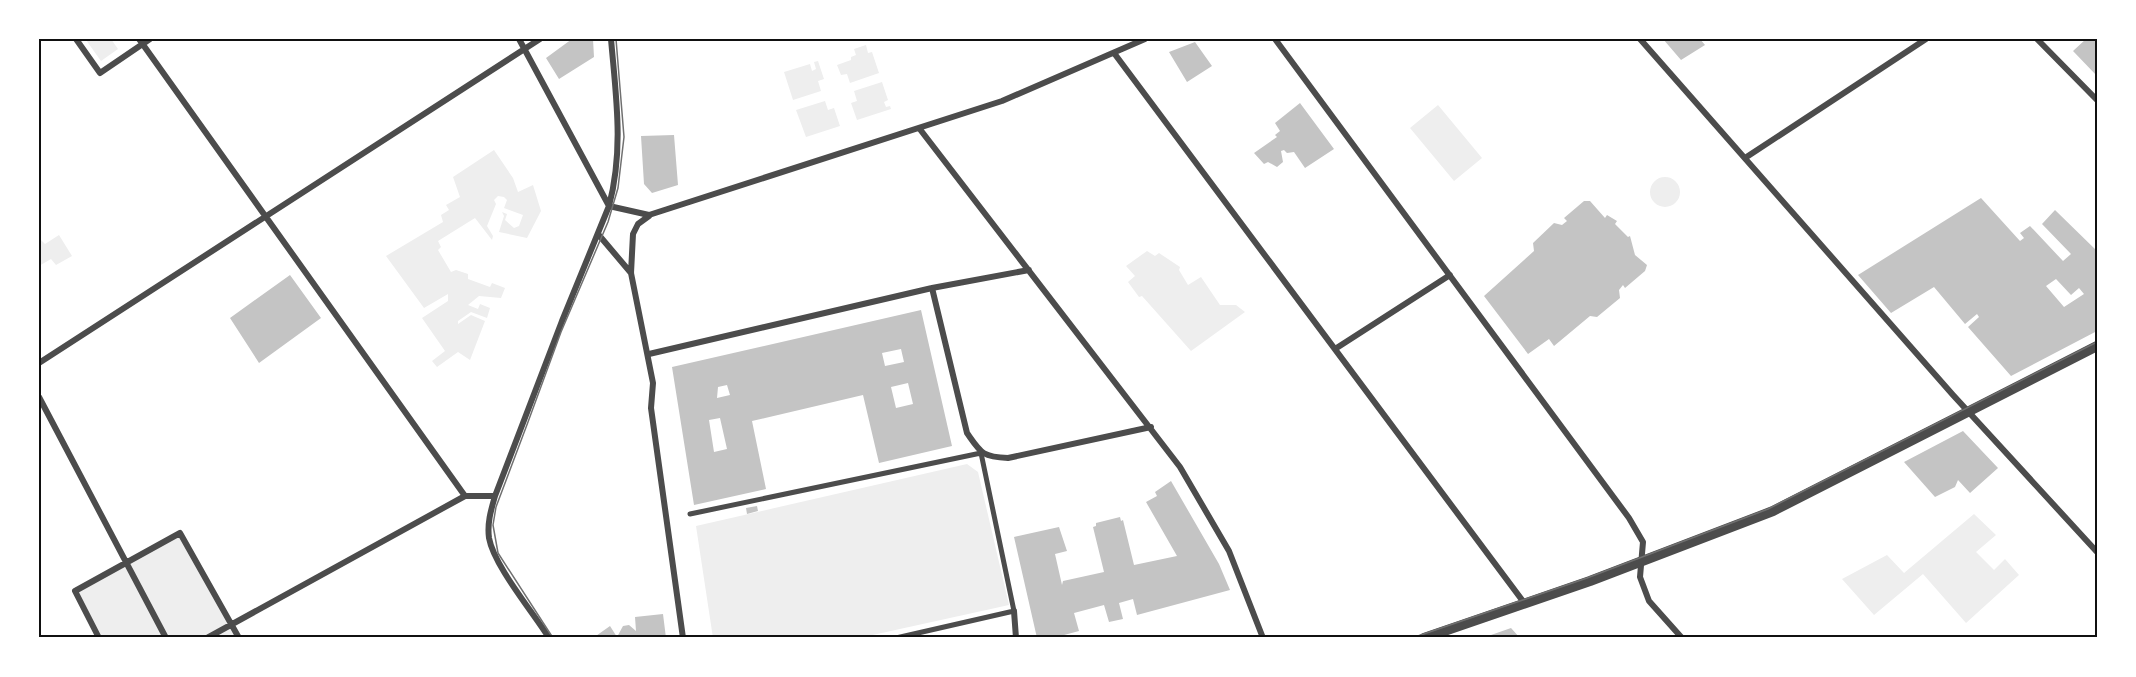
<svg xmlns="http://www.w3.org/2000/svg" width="2136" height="677" viewBox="0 0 2136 677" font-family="'Exo 2',sans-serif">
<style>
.green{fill:#eee}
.building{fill:#c4c4c4;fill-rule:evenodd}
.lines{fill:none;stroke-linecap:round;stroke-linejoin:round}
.pedestrian{stroke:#4c4c4c;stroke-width:5}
.minor{stroke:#4c4c4c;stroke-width:6}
.tertiary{stroke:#4c4c4c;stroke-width:10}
.tram{stroke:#707070;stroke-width:1.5}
.neatline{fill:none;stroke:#111;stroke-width:2}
</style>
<rect width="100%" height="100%" fill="#fff"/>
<path class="green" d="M 111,39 L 118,49 L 101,61 L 86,40 Z
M 866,45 L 868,53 L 872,52 L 879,73 L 850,83 L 847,74 L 841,75 L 837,65 L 851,60 L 851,57 L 856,55 L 854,49 Z
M 818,61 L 824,79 L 818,81 L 821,91 L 793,100 L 784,72 L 810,64 L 812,71 L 816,69 L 814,62 Z
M 882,82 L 888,100 L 884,102 L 886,107 L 890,106 L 891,109 L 857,120 L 851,103 L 857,101 L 854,91 Z
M 825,101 L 828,110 L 834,108 L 840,126 L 806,137 L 796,110 Z
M 1438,105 L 1482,158 L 1454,181 L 1410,128 Z
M 494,150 L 513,178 L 518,192 L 533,185 L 541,211 L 527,238 L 499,232 L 504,216 L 502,212 L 507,214 L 505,220 L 514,228 L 519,226 L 523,215 L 504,208 L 507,200 L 504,197 L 498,196 L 494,200 L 496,204 L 487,226 L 493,236 L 492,240 L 475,218 L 438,241 L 441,247 L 438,250 L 451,272 L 456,270 L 468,274 L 468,279 L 490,287 L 492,283 L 505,288 L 501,298 L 479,296 L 468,305 L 478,309 L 480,304 L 490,308 L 487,318 L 471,312 L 458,321 L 458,324 L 471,315 L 485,321 L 470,360 L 458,352 L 437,367 L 432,361 L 445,351 L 422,318 L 448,301 L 448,294 L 424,308 L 386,256 L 443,222 L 441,215 L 449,210 L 446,205 L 460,197 L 453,177 Z
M1650 192a15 15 0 1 1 30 0a15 15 0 1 1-30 0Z
M 59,235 L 72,256 L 56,265 L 51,259 L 39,266 L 39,238 L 45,244 Z
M 1147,251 L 1155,256 L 1159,253 L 1180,267 L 1179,270 L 1188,285 L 1201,277 L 1220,305 L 1236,305 L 1245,312 L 1191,351 L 1142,296 L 1139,297 L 1128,282 L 1135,276 L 1126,266 Z
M 967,464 L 978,472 L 1009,605 L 859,638 L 713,638 L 696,526 Z
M 1974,514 L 1996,535 L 1976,552 L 1994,570 L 2005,559 L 2019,575 L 1966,623 L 1923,574 L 1874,615 L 1842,579 L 1887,555 L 1904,573 Z
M 180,533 L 239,638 L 99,638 L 75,592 Z"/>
<path class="building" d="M 572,39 L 593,39 L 594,57 L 559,79 L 546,58 Z
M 1663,39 L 1700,39 L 1705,45 L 1681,60 Z
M 2086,39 L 2097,39 L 2097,76 L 2073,51 Z
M 1195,42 L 1212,66 L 1187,82 L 1169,52 Z
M 1300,103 L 1334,149 L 1305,168 L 1294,152 L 1287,153 L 1284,150 L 1281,151 L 1283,162 L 1277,167 L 1268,162 L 1264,164 L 1254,153 L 1277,137 L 1275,135 L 1280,131 L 1275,123 Z
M 674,135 L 678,185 L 652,193 L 644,184 L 641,136 Z
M 1981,198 L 2020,241 L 2024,238 L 2020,233 L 2030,226 L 2063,261 L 2071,254 L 2042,224 L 2055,210 L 2097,251 L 2097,331 L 2011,376 L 1968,327 L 1979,317 L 1977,314 L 1965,324 L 1934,287 L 1891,313 L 1858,275 ZM 2056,279 L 2071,295 L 2079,288 L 2084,294 L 2064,307 L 2046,286 Z
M 1584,201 L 1590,201 L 1605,218 L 1607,215 L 1617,221 L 1615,224 L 1628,237 L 1630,236 L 1635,255 L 1647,265 L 1645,271 L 1625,288 L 1623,285 L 1619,290 L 1620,298 L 1597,317 L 1590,316 L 1554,346 L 1549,339 L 1528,354 L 1484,296 L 1534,251 L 1533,243 L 1554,223 L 1562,225 L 1567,221 L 1564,218 Z
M 290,275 L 321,318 L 259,363 L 230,318 Z
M 921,310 L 952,446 L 879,463 L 863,395 L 752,421 L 766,489 L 694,505 L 672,367 ZM 901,349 L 904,362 L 885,366 L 882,353 ZM 908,383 L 913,404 L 896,408 L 891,387 ZM 727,385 L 730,395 L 717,398 L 718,387 ZM 720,418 L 727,449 L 714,452 L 709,420 Z
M 1963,431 L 1998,468 L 1970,493 L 1958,480 L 1955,487 L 1935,497 L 1904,462 Z
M 1171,481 L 1219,564 L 1230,590 L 1137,615 L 1133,599 L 1119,603 L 1123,619 L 1109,622 L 1104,605 L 1074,613 L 1079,631 L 1053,638 L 1037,638 L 1014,537 L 1059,527 L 1067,551 L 1055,554 L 1062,585 L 1063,581 L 1104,572 L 1093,527 L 1096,526 L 1096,523 L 1120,517 L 1121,521 L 1123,520 L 1134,565 L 1177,556 L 1146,502 L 1157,496 L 1155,492 Z
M 757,506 L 758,511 L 747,514 L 746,508 Z
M 663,614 L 666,638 L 593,638 L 610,626 L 617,637 L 623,626 L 629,625 L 636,631 L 635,617 Z
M 1511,628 L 1520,638 L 1490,638 L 1491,635 Z"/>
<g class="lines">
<path class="pedestrian" d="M 690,514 L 981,453 L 1014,611 L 896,638"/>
<path class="minor" d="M 76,39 L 100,73 L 150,39
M 139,39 L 465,496 L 495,496
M 519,39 L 609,206
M 1275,39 L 1629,518 L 1643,542 L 1640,577 L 1649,601 L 1682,638
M 1640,39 L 1953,395 L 2097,552
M 2037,39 L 2097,100
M 1114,53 L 1525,604
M 919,128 L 1180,467 L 1229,551 L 1263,638
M 1745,158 L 1926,39
M 609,206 L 649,215 L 1002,101 L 1145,39
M 649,216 L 638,224 L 633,234 L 631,273 L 653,383 L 651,408 L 683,638
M 598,234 L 631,273
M 932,288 L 967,433 C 981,453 982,457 1008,458 L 1151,427
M 1335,349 L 1450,275
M 649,354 L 932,288 L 1029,270
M 39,363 L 540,39
M 39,397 L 166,638
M 1014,611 L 1016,638
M 99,638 L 75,591 L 180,533 L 239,638
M 207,638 L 465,496
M 549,638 C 533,612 494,566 489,538 C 487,523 491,510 495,496 L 562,321 L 609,206 C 624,149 616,97 611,39"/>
<path class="tertiary" d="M 1424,638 L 1590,581 L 1773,511 L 2097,346"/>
<path class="tram" d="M 553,638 L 498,553 L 493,525 L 496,507 L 528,422 L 561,332 L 608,222 L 618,188 L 624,137 L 616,39
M 1412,638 L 1587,578 L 1768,509 L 2097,342"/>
</g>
<rect width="2136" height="677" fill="none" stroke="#ffffff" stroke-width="81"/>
<rect x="40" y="40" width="2056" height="596" class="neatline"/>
</svg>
